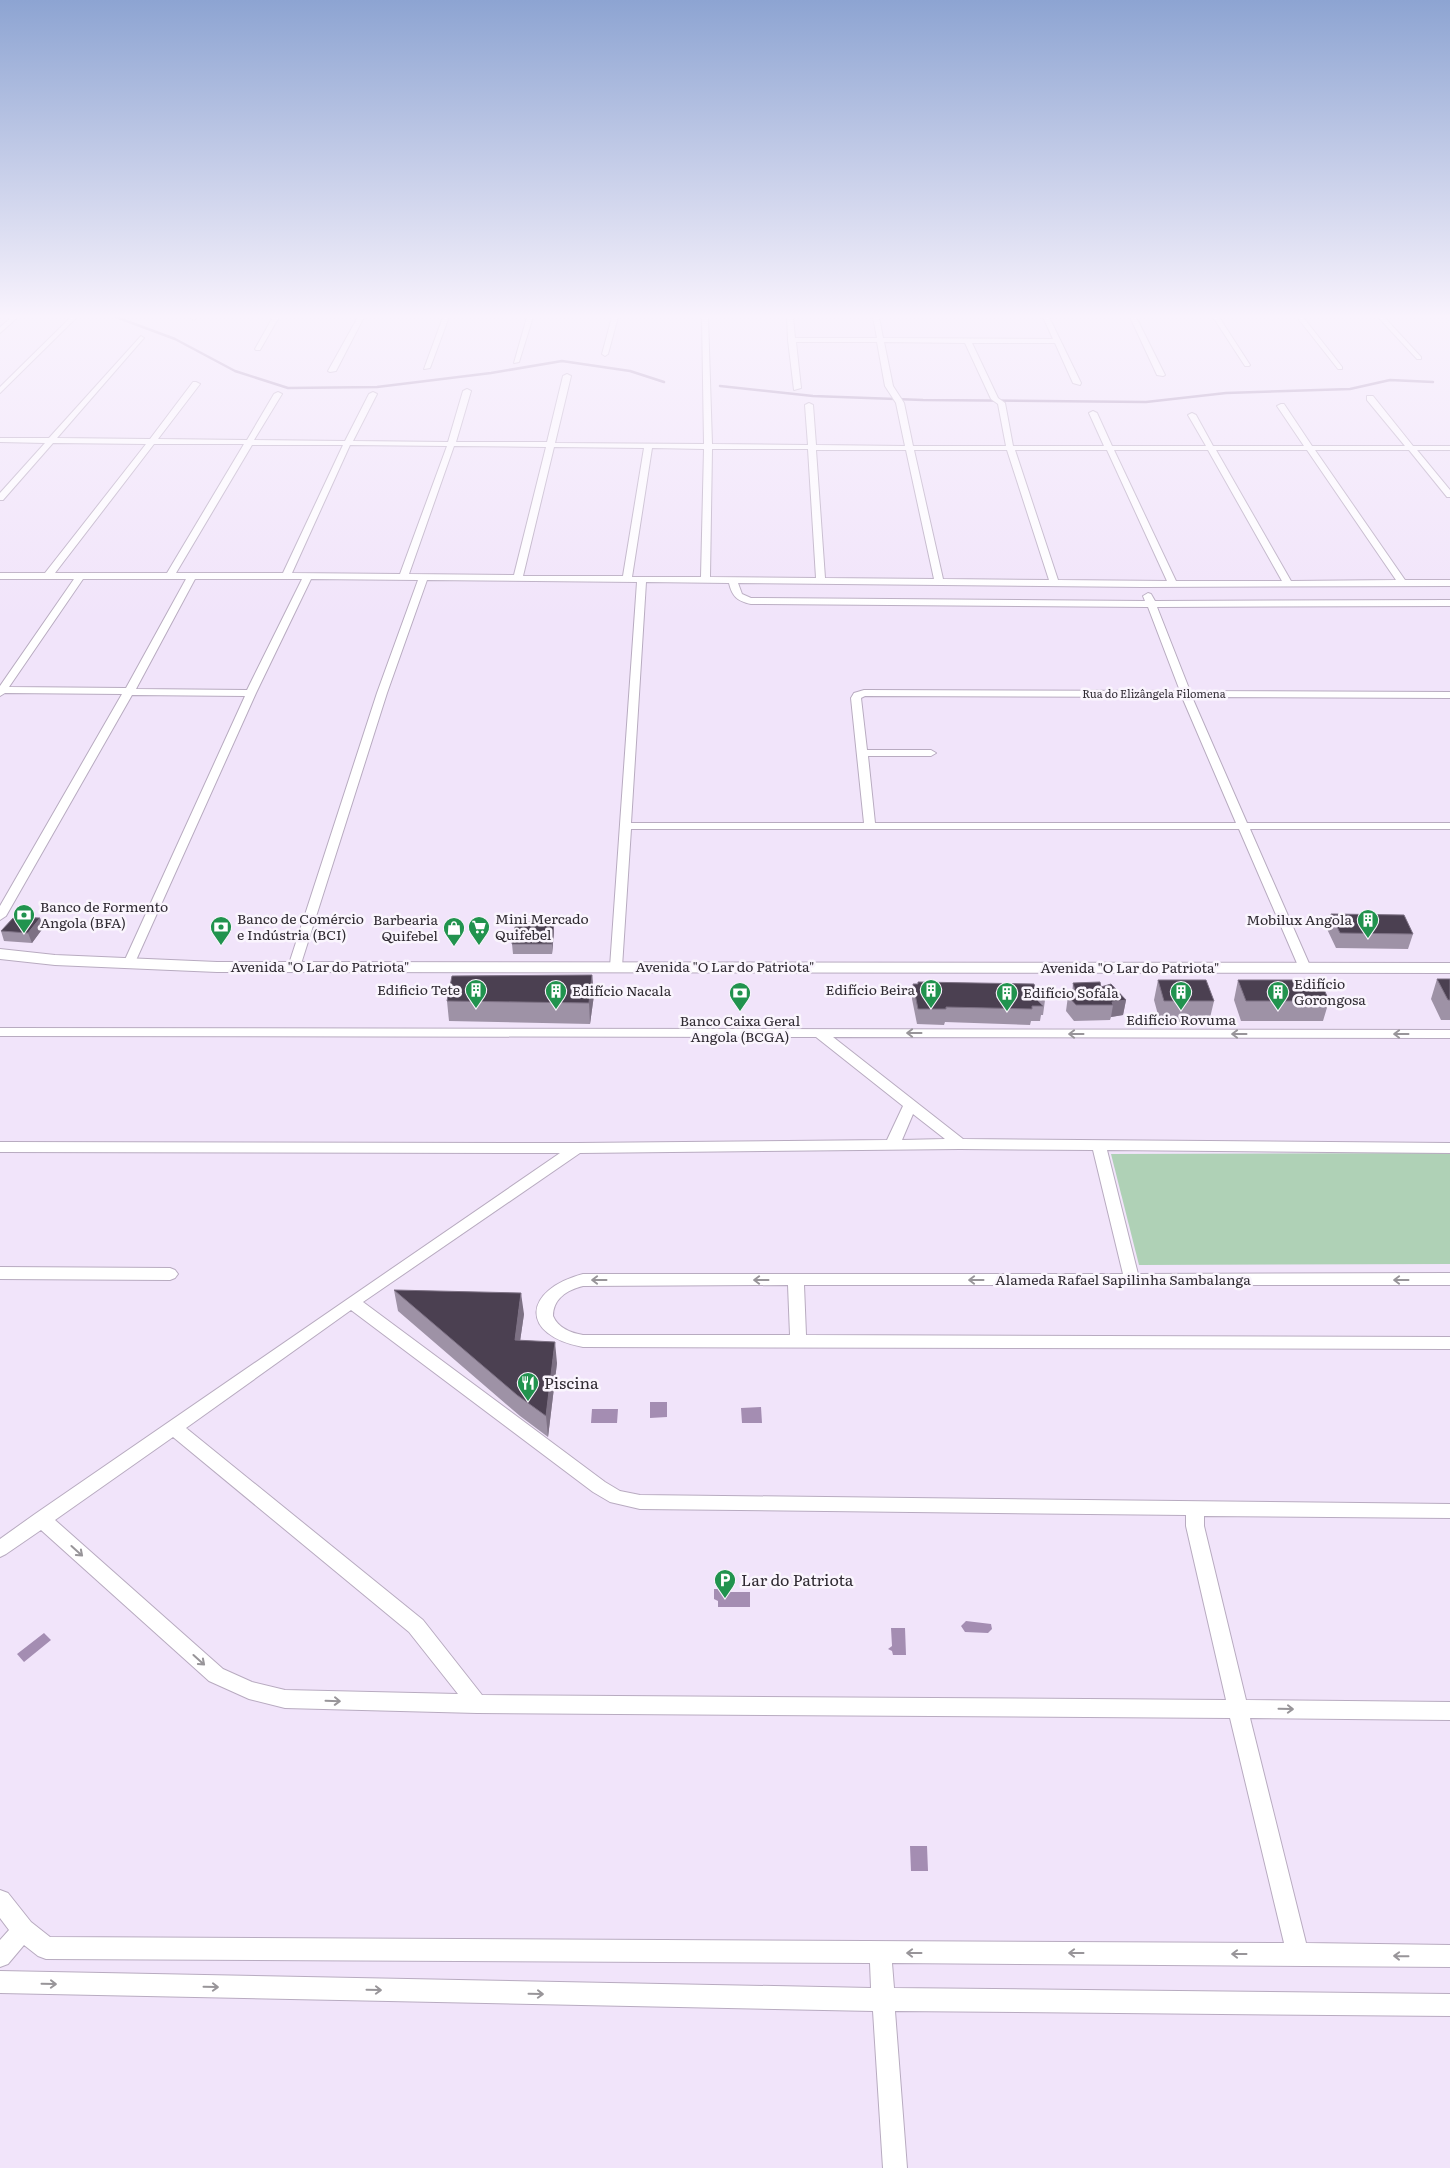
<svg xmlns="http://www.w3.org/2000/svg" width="1450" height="2168" viewBox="0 0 1450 2168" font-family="Literata,serif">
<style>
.green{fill:#afd1b6}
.water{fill:#a48db2}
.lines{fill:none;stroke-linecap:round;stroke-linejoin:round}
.stream{stroke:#a48db2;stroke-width:2.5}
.minor-casing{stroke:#b8abc0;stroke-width:2}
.secondary-casing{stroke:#b8abc0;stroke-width:2}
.minor{fill:#fff;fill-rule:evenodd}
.secondary{fill:#fff;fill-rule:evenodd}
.wall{fill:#9e92a6}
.shaded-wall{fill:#7d7184}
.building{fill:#4b4051;stroke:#7d7184}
.oneway{stroke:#989599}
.labels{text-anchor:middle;stroke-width:5;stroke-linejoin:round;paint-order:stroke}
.far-street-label{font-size:11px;fill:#302b33;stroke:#faf5fd}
.poi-label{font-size:14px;fill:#302b33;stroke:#faf5fd;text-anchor:start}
.street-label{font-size:14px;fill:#302b33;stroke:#faf5fd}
.near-poi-label{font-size:16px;fill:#302b33;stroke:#faf5fd;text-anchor:start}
</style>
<rect width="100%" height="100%" fill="#f1e4fa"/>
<path class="green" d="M 1450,1153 L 1450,1264 L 1139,1265 L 1111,1154 Z"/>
<path class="water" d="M 650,1402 L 667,1402 L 667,1417 L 650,1418 Z
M 761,1407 L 762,1423 L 742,1423 L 741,1408 Z
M 592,1409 L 618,1409 L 617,1423 L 591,1423 Z
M 714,1589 L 724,1589 L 727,1592 L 750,1592 L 750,1607 L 718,1607 L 718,1601 L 714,1599 Z
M 966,1621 L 991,1624 L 992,1629 L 988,1633 L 965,1632 L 961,1626 Z
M 891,1628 L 905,1628 L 906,1655 L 893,1655 L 892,1651 L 888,1649 L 892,1646 Z
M 44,1633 L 51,1640 L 24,1662 L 17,1654 Z
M 910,1846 L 927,1846 L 928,1871 L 911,1871 Z"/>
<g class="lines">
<path class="stream" d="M 116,317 L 175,339 L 235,371 L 288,388 L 377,387 L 491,373 L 562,361 L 630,371 L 664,382
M 720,386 L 813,396 L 923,400 L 1146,402 L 1226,393 L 1350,389 L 1390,380 L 1433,382"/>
<g class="minor-casing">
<path id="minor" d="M 12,317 L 18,317 L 0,333 L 0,327 Z
M 71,317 L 77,317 L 0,393 L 0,387 Z
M 192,317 L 198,317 L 194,320 L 191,318 Z
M 273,317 L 279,317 L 260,350 L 256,350 L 255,349 Z
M 358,317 L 364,317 L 336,371 L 330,372 L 328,371 Z
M 443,317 L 449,317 L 430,368 L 424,369 Z
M 527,317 L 533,317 L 519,362 L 514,363 Z
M 612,317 L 618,317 L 608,354 L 605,356 L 602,354 Z
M 702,317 L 708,317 L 712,444 L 808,445 L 805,405 L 809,403 L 813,405 L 816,445 L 905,446 L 896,403 L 885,386 L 877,342 L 796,342 L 801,388 L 794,390 L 788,340 L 787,317 L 793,317 L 795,338 L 877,338 L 873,317 L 879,317 L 883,338 L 1053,339 L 1043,317 L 1049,317 L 1081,383 L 1080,385 L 1073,383 L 1055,343 L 972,343 L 998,398 L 1005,403 L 1013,446 L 1104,446 L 1089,413 L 1093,411 L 1097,413 L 1112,446 L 1206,446 L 1188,415 L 1192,413 L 1196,415 L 1213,446 L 1304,446 L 1277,406 L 1281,404 L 1284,404 L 1312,446 L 1405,446 L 1367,400 L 1367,396 L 1373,396 L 1413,446 L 1450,446 L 1450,450 L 1417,450 L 1450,490 L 1450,497 L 1447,497 L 1409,450 L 1315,450 L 1405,580 L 1450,580 L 1450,586 L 1143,587 L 738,583 L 742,594 L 751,598 L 1145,601 L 1143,596 L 1148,593 L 1151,594 L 1155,601 L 1450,600 L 1450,606 L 1157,607 L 1190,691 L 1450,692 L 1450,698 L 1192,697 L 1247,823 L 1450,823 L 1450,829 L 1250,829 L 1311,968 L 1305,972 L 1299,968 L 1239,829 L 631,829 L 622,967 L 616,971 L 610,967 L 637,582 L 427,580 L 387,693 L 300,967 L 294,971 L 288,967 L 377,693 L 418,580 L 311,579 L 256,693 L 133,967 L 125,967 L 123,964 L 245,696 L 132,695 L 6,916 L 0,920 L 0,906 L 122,694 L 5,693 L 0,696 L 0,686 L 74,579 L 0,579 L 0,573 L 45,573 L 146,444 L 53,443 L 3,500 L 0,500 L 0,493 L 45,443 L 0,442 L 0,438 L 49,438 L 141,336 L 144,338 L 143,339 L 57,438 L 150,439 L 193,382 L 196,382 L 200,384 L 158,439 L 247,440 L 274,394 L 278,392 L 282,394 L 254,440 L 345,441 L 369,394 L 373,392 L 377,394 L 353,441 L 448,442 L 463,391 L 467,389 L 471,391 L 456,442 L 547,442 L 563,376 L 567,374 L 571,376 L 555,443 L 704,444 ZM 884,342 L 965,343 L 991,399 L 998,404 L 1006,446 L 913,446 L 904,403 L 893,386 ZM 154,444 L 244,444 L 167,573 L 55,573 ZM 252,445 L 343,445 L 283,573 L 176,573 ZM 350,445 L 447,446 L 400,574 L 292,573 ZM 454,446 L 546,447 L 514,575 L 409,574 ZM 554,447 L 644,448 L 623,576 L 523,576 ZM 652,448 L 704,449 L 701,577 L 632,577 ZM 712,449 L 808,449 L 816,578 L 710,577 ZM 816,450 L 906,450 L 934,579 L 825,578 ZM 914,450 L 1007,450 L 1049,580 L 943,579 ZM 1015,450 L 1107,450 L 1167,581 L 1058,580 ZM 1114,450 L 1208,450 L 1282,581 L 1176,581 ZM 1216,450 L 1307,450 L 1396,580 L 1291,581 ZM 83,579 L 186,579 L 126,688 L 9,687 ZM 195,579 L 302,579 L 247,690 L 136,689 ZM 646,582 L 729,583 C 732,596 737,601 751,604 L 1148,607 L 1180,691 L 864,690 L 854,693 L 851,698 L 864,823 L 631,823 ZM 865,696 L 1182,697 L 1236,823 L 875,823 L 868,756 L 931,756 L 936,753 L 931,750 L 867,750 L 861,698 Z
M 1130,317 L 1136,317 L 1165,375 L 1163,376 L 1157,375 Z
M 1213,317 L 1219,317 L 1250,365 L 1249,366 L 1245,366 Z
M 1297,317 L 1303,317 L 1342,367 L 1342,369 L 1338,369 Z
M 1378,317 L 1384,317 L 1421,357 L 1421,359 L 1417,359 Z
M 0,1028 L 1450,1030 L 1450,1038 L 833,1037 L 963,1139 L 1450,1143 L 1450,1153 L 1107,1150 L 1138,1274 L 1450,1273 L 1450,1285 L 804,1285 L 806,1335 L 1450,1337 L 1450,1349 L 583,1347 C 519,1335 523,1290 583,1274 L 1123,1274 L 1093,1150 L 960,1149 L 580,1153 L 363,1302 L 605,1482 L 620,1491 L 640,1495 L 1450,1504 L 1450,1518 L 1204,1516 L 1204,1526 L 1246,1700 L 1450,1702 L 1450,1720 L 1250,1718 L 1306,1943 L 1450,1945 L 1450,1967 L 892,1963 L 894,1988 L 1450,1994 L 1450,2016 L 895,2011 L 907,2168 L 883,2168 L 873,2011 L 0,1993 L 0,1971 L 871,1988 L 870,1963 L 46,1959 L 38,1956 L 24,1945 L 8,1964 L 0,1967 L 0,1940 L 9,1930 L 0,1918 L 0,1890 L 8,1893 L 31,1922 L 50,1937 L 1284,1943 L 1230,1718 L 477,1713 L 285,1708 L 249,1699 L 209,1681 L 41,1530 L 6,1554 L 0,1557 L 0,1539 L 35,1514 L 560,1153 L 0,1152 L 0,1142 L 577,1143 L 887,1140 L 903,1106 L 816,1037 L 0,1036 ZM 913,1114 L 945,1139 L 902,1140 ZM 788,1285 L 790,1335 L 583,1335 C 571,1333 558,1328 553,1316 C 553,1299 567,1290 583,1286 ZM 351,1310 L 593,1492 L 610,1502 L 640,1509 L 1186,1515 L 1186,1526 L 1226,1700 L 482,1695 L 423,1620 L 186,1428 ZM 173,1437 L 409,1632 L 458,1694 L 285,1690 L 252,1682 L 223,1669 L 55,1520 Z
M 0,1267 L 170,1268 L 175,1270 L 178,1274 L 175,1278 L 170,1280 L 0,1279 Z"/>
</g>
<g class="secondary-casing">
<path id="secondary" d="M 0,949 L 55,955 L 217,962 L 1450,963 L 1450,973 L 217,972 L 55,965 L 0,959 Z"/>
</g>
<use href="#minor" class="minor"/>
<use href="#secondary" class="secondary"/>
</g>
<path class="wall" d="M 1331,914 L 1413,934 L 1408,949 L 1336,948 L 1327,929 Z
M 40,918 L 43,928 L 32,943 L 4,941 L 1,931 Z
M 554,922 L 554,932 L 552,954 L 513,954 L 512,944 Z
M 592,975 L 594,995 L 590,1024 L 449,1021 L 447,1001 Z
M 1437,979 L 1450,979 L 1450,1020 L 1441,1020 L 1431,999 Z
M 1158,980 L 1214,1001 L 1209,1022 L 1160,1022 L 1154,1000 Z
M 1238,980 L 1329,1001 L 1323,1021 L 1241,1021 L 1234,1000 Z
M 918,982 L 1035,988 L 1045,1000 L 1043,1015 L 1041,1015 L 1040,1021 L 1031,1021 L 1030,1025 L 945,1022 L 944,1025 L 917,1024 L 912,999 L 913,984 L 918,984 Z
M 1073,983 L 1101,987 L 1126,1000 L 1123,1015 L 1111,1017 L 1110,1020 L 1074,1021 L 1066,1011 L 1068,996 L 1072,995 Z
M 394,1290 L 524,1314 L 520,1341 L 557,1363 L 548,1437 L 520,1416 L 398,1311 Z"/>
<path class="shaded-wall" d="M 40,918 L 43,928 L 32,943 L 28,933 Z
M 554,922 L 554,932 L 552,954 L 552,944 Z
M 592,975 L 594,995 L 590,1024 L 589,1003 Z
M 1126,1000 L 1123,1015 L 1111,1017 L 1113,1005 L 1112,1002 Z
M 521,1293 L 524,1314 L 517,1362 L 515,1340 Z
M 555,1342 L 557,1363 L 548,1437 L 546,1416 Z"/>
<path class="building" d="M 1331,914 L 1404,915 L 1413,934 L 1340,933 Z
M 14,917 L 40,918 L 28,933 L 1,931 Z
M 516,922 L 554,922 L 552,944 L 512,944 Z
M 592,975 L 589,1003 L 447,1001 L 452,976 Z
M 1437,979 L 1450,979 L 1450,1000 L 1448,1000 Z
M 1158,980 L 1206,980 L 1214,1001 L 1164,1001 Z
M 1238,980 L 1320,980 L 1329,1001 L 1246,1001 Z
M 918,982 L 1034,984 L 1035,988 L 1045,1000 L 1037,1000 L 1043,1006 L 1032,1006 L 1032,1009 L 946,1007 L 946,1009 L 918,1009 L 913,984 L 918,984 Z
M 1100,982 L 1101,987 L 1111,984 L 1126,1000 L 1112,1002 L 1113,1005 L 1076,1005 L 1068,996 L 1076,994 L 1073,983 Z
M 394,1290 L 521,1293 L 515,1340 L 555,1342 L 546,1416 L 517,1395 Z"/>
<defs><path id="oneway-shaft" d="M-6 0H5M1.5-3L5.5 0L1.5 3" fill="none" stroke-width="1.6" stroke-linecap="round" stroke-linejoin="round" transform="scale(1.25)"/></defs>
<g class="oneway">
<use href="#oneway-shaft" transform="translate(914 1033) rotate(-180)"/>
<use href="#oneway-shaft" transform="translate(1076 1034) rotate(-180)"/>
<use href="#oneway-shaft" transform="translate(1239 1034) rotate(-180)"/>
<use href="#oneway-shaft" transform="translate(1401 1034) rotate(-180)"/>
<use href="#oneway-shaft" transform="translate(599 1280) rotate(-180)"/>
<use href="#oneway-shaft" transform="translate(761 1280) rotate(-180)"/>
<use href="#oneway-shaft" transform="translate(976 1280) rotate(-180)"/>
<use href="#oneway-shaft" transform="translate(1401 1280) rotate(180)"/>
<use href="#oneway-shaft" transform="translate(77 1551) rotate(42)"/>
<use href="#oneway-shaft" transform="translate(199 1660) rotate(42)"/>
<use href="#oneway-shaft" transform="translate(333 1701) rotate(2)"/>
<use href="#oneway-shaft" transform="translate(1286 1709) rotate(1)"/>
<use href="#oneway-shaft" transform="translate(914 1953) rotate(180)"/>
<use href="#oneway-shaft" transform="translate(1076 1953) rotate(-180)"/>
<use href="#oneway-shaft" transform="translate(1239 1954) rotate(-180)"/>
<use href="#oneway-shaft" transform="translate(1401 1956) rotate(-179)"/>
<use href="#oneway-shaft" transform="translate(49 1984) rotate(1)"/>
<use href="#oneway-shaft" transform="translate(211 1987) rotate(1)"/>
<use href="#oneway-shaft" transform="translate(374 1990) rotate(1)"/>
<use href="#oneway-shaft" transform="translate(536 1994) rotate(1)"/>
</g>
<linearGradient id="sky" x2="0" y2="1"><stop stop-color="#8da4d2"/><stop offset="0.51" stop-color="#f9f3fd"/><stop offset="1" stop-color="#f9f3fd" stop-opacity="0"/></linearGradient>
<rect width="1450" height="620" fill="url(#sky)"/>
<defs>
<g id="bank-pin" transform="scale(1.125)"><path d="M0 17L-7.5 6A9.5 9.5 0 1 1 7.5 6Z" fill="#21934e" stroke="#faf5fd"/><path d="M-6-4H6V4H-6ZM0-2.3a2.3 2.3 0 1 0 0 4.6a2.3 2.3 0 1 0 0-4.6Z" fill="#fff"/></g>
<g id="building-pin" transform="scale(1.125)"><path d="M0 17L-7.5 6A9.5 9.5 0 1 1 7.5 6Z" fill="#21934e" stroke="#faf5fd"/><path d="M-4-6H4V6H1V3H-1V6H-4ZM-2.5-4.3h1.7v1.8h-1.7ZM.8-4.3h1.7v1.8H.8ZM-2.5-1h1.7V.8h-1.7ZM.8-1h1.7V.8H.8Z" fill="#fff"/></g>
<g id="supermarket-pin" transform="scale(1.125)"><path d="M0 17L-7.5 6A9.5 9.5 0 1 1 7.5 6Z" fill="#21934e" stroke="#faf5fd"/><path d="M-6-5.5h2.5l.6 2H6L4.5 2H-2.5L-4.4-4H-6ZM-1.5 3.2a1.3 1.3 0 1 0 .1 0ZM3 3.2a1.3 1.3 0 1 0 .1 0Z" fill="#fff"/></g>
<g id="shop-pin" transform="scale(1.125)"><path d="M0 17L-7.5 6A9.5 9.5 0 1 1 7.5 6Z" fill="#21934e" stroke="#faf5fd"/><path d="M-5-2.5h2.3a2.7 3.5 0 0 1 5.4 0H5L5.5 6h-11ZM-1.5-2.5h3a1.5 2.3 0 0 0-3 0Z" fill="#fff"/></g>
<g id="restaurant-pin" transform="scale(1.125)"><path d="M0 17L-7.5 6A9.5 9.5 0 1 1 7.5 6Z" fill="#21934e" stroke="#faf5fd"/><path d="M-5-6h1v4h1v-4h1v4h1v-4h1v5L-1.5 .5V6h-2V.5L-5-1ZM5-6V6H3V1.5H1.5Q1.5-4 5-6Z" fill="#fff"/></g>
<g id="parking-pin" transform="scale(1.125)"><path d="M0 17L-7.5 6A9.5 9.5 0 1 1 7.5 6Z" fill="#21934e" stroke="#faf5fd"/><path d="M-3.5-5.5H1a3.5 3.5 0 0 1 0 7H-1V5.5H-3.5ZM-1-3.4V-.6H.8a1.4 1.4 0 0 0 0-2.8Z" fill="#fff"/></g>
</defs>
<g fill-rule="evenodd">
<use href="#bank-pin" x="24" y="915"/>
<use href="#building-pin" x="1368" y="920"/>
<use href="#bank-pin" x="221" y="927"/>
<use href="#supermarket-pin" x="479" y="927"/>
<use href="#shop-pin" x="454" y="928"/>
<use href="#building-pin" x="476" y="990"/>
<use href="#building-pin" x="931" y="990"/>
<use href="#building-pin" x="556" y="991"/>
<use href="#building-pin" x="1181" y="992"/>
<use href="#building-pin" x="1278" y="992"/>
<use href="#bank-pin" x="740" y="993"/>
<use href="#building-pin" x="1007" y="993"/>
<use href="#restaurant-pin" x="528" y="1383"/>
<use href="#parking-pin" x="725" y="1580"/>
</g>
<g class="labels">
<g class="far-street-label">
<text x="1154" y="698">Rua do Elizângela Filomena</text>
</g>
<g class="poi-label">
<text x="40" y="912">Banco de Formento<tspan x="40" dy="16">Angola (BFA)</tspan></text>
<text x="237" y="924">Banco de Comércio<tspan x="237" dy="16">e Indústria (BCI)</tspan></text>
<text x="495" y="924">Mini Mercado<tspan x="495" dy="16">Quifebel</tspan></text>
<text x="438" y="925" text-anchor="end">Barbearia<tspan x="438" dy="16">Quifebel</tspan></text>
<text x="1352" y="925" text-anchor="end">Mobilux Angola</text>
<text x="1294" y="989">Edifício<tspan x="1294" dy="16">Gorongosa</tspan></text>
<text x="460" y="995" text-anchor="end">Edificio Tete</text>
<text x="915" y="995" text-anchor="end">Edifício Beira</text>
<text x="572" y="996">Edifício Nacala</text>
<text x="1023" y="998">Edifício Sofala</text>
<text x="1181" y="1025" text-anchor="middle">Edifício Rovuma</text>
<text x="740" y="1026" text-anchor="middle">Banco Caixa Geral<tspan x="740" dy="16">Angola (BCGA)</tspan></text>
</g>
<g class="street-label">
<text x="320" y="972">Avenida "O Lar do Patriota"</text>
<text x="725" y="972">Avenida "O Lar do Patriota"</text>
<text x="1130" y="973">Avenida "O Lar do Patriota"</text>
<text x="1123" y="1285">Alameda Rafael Sapilinha Sambalanga</text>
</g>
<g class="near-poi-label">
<text x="544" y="1389">Piscina</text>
<text x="741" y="1586">Lar do Patriota</text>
</g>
</g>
</svg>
